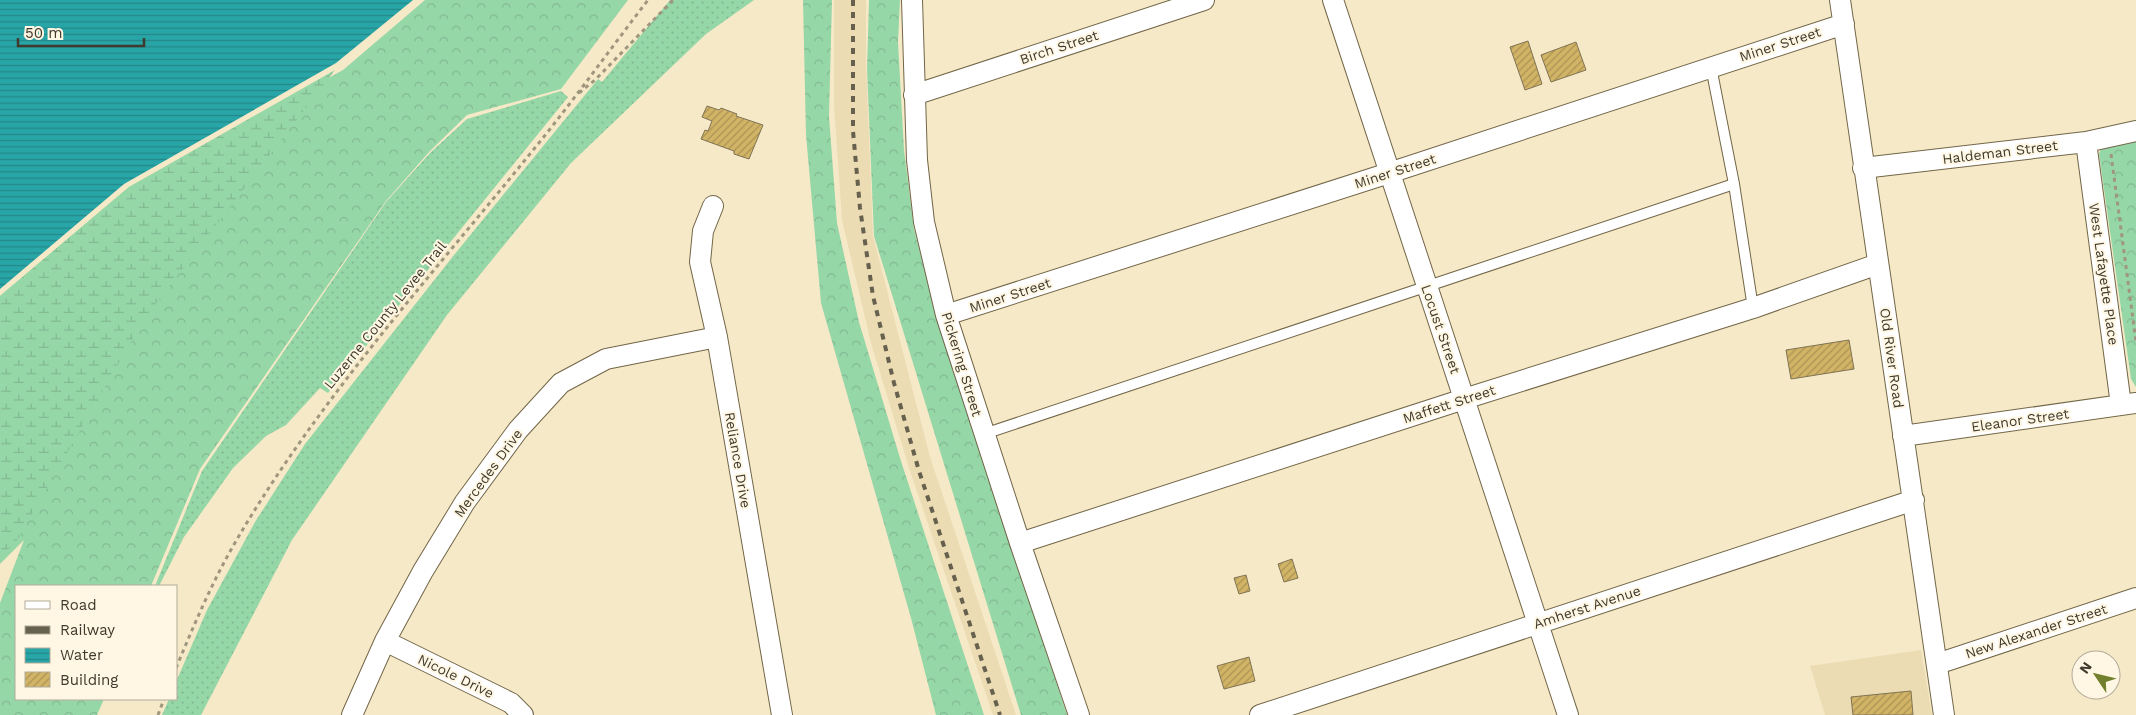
<svg xmlns="http://www.w3.org/2000/svg" width="2136" height="715" viewBox="0 0 2136 715" font-family="'Work Sans',sans-serif">
<style>
.built{fill:#ecdcb3}
.grass{fill:url(#grass-dots)}
.forest{fill:url(#forest-crowns)}
.wetland{fill:url(#wetland-marsh)}
.water{fill:url(#water-rules)}
.building{fill:url(#building-hatch);stroke:#7f7354}
.lines{fill:none;stroke-linecap:round;stroke-linejoin:round}
.service-casing{stroke:#726648;stroke-width:12}
.minor-casing{stroke:#726648;stroke-width:22}
.path{stroke:#9f967e;stroke-width:3;stroke-dasharray:4 4;stroke-linecap:butt}
.service{stroke:#fff;stroke-width:10}
.minor{stroke:#fff;stroke-width:20}
.rail{stroke:#66604e;stroke-width:4;stroke-dasharray:6 6;stroke-linecap:butt}
.labels{text-anchor:middle;stroke-width:4;stroke-linejoin:round;paint-order:stroke}
.street-label{font-size:14px;fill:#3f3a2d;stroke:#fff7e3}
</style>
<defs>
<pattern id="grass-dots" width="8" height="8" patternUnits="userSpaceOnUse" patternTransform="scale(1.25)"><rect width="8" height="8" fill="#96d7a8"/><path d="M2 2h.1M6 6h.1" fill="none" stroke="#82b991" stroke-width="1.8" stroke-linecap="round"/></pattern>
<pattern id="forest-crowns" width="20" height="18" patternUnits="userSpaceOnUse" patternTransform="scale(1.25)"><rect width="20" height="18" fill="#96d7a8"/><path d="M2 6a3 3 0 1 1 6 0M12 15a3 3 0 1 1 6 0" fill="none" stroke="#82b991"/></pattern>
<pattern id="wetland-marsh" width="20" height="14" patternUnits="userSpaceOnUse" patternTransform="scale(1.25)"><rect width="20" height="14" fill="#96d7a8"/><path d="M1 5h8M5 5V1M11 12h8M15 12V8" fill="none" stroke="#82b991"/></pattern>
<pattern id="water-rules" width="6" height="5" patternUnits="userSpaceOnUse" patternTransform="scale(1.25)"><rect width="6" height="5" fill="#27a5a7"/><path d="M0 2.5h6" fill="none" stroke="#238788"/></pattern>
<pattern id="building-hatch" width="6" height="6" patternUnits="userSpaceOnUse" patternTransform="scale(1.25)"><rect width="6" height="6" fill="#d2b466"/><path d="M-1 1l2-2M0 6l6-6M5 7l2-2" fill="none" stroke="#ac9354"/></pattern>
</defs>
<rect width="100%" height="100%" fill="#f6e9c8"/>
<path class="built" d="M 834,0 L 866,0 L 866,64 L 873,236 L 930,457 L 1016,715 L 993,715 L 910,471 L 871,343 L 842,220 L 834,104 Z
M 1921,650 L 1932,715 L 1825,715 L 1810,666 Z"/>
<path class="grass" d="M 670,0 L 754,0 L 706,34 L 571,163 L 447,315 L 292,540 L 201,715 L 162,715 L 169,699 L 176,699 L 176,682 L 207,610 L 255,522 L 305,444 L 454,255 L 598,79 L 602,82 Z
M 561,91 L 568,97 L 328,393 L 320,388 L 286,425 L 266,436 L 233,468 L 184,537 L 159,586 L 155,586 L 202,471 L 386,202 L 430,153 L 467,119 Z"/>
<path class="forest" d="M 425,0 L 628,0 L 561,89 L 467,115 L 430,151 L 386,201 L 200,469 L 151,586 L 16,586 L 16,699 L 104,699 L 97,715 L 0,715 L 0,603 L 24,540 L 0,564 L 0,296 L 129,187 L 343,70 Z
M 803,0 L 832,0 L 829,116 L 837,223 L 859,322 L 900,458 L 984,715 L 936,715 L 911,618 L 821,303 L 806,135 Z
M 869,0 L 900,0 L 898,42 L 904,150 L 914,229 L 939,324 L 1067,715 L 1021,715 L 874,236 L 867,69 Z
M 2136,139 L 2136,387 L 2131,379 L 2099,154 L 2102,146 Z"/>
<path class="wetland" d="M 335,70 L 144,319 L 17,540 L 0,558 L 0,296 L 129,187 Z"/>
<path class="water" d="M 0,0 L 413,0 L 336,63 L 124,184 L 0,289 Z"/>
<path class="building" d="M 1528,41 L 1542,84 L 1525,90 L 1510,47 Z
M 1576,42 L 1586,70 L 1551,82 L 1541,55 Z
M 707,106 L 719,110 L 721,108 L 737,114 L 736,116 L 763,125 L 749,159 L 734,154 L 734,151 L 701,139 L 705,130 L 708,131 L 712,121 L 702,117 Z
M 1849,340 L 1854,369 L 1791,379 L 1786,350 Z
M 1292,559 L 1298,578 L 1284,582 L 1278,564 Z
M 1246,575 L 1250,591 L 1239,594 L 1234,578 Z
M 1249,657 L 1255,681 L 1224,689 L 1217,666 Z
M 1911,691 L 1913,715 L 1853,715 L 1851,697 Z"/>
<g class="lines">
<g class="service-casing">
<path id="service" d="M 1711,67 L 1734,184 L 1753,308
M 984,434 L 1734,184"/>
</g>
<g class="minor-casing">
<path id="minor" d="M 912,0 L 917,160 L 924,222 L 946,315 L 1020,543 L 1079,715
M 1333,0 L 1568,715
M 1840,0 L 1944,715
M 914,95 L 1204,0
M 2086,142 L 2121,405
M 1863,168 L 2086,142 L 2136,131
M 713,206 L 703,231 L 700,262 L 717,337 L 782,715
M 946,315 L 1389,173 L 1844,24
M 1903,436 L 2136,403
M 1020,543 L 1464,399 L 1753,308 L 1878,264
M 385,641 L 511,703 L 523,715
M 1937,664 L 2136,598
M 352,715 L 385,641 L 423,571 L 465,502 L 518,430 L 561,383 L 606,359 L 717,337
M 1260,715 L 1914,500"/>
</g>
<path class="path" d="M 579,93 L 595,80 L 673,0
M 2111,154 L 2136,342
M 176,668 C 194,625 212,582 236,541 C 320,397 434,273 538,144 C 576,97 611,48 648,0
M 158,715 L 164,699"/>
<use href="#service" class="service"/>
<use href="#minor" class="minor"/>
<path class="rail" d="M 853,0 L 853,131 L 860,208 L 873,296 L 894,383 L 919,471 L 1000,715"/>
</g>
<g class="labels">
<g class="street-label">
<text transform="translate(1780 44) rotate(-18)" y="5">Miner Street</text>
<text transform="translate(1059 47) rotate(-18)" y="5">Birch Street</text>
<text transform="translate(2000 152) rotate(-7)" y="5">Haldeman Street</text>
<text transform="translate(1395 171) rotate(-18)" y="5">Miner Street</text>
<text transform="translate(2104 274) rotate(82)" y="5">West Lafayette Place</text>
<text transform="translate(1010 295) rotate(-18)" y="5">Miner Street</text>
<text transform="translate(385 315) rotate(-51)" y="5">Luzerne County Levee Trail</text>
<text transform="translate(1441 329) rotate(71)" y="5">Locust Street</text>
<text transform="translate(1892 358) rotate(82)" y="5">Old River Road</text>
<text transform="translate(962 364) rotate(73)" y="5">Pickering Street</text>
<text transform="translate(1449 404) rotate(-18)" y="5">Maffett Street</text>
<text transform="translate(2020 420) rotate(-8)" y="5">Eleanor Street</text>
<text transform="translate(738 460) rotate(80)" y="5">Reliance Drive</text>
<text transform="translate(488 473) rotate(-54)" y="5">Mercedes Drive</text>
<text transform="translate(1587 607) rotate(-18)" y="5">Amherst Avenue</text>
<text transform="translate(2036 631) rotate(-18)" y="5">New Alexander Street</text>
<text transform="translate(456 676) rotate(26)" y="5">Nicole Drive</text>
</g>
</g>
<rect x="15" y="585" width="162" height="115" fill="#fff7e3" stroke="#b2ab9a"/>
<rect x="25" y="601" width="25" height="8" fill="#ffffff" stroke="#b2ab9a"/>
<text x="60" y="610" font-size="15" fill="#3f3a2d">Road</text>
<rect x="25" y="626" width="25" height="8" fill="#66604e" stroke="#b2ab9a"/>
<text x="60" y="635" font-size="15" fill="#3f3a2d">Railway</text>
<rect x="25" y="648" width="25" height="15" fill="url(#water-rules)" stroke="#b2ab9a"/>
<text x="60" y="660" font-size="15" fill="#3f3a2d">Water</text>
<rect x="25" y="672" width="25" height="15" fill="url(#building-hatch)" stroke="#b2ab9a"/>
<text x="60" y="685" font-size="15" fill="#3f3a2d">Building</text>
<g transform="translate(2096 675) rotate(305)"><circle r="24" fill="#fff7e3" stroke="#b2ab9a"/>
<path d="M0-4L9 19L0 12L-9 19Z" fill="#72802d"/>
<text y="-8" font-size="14" font-weight="bold" text-anchor="middle" fill="#3f3a2d">N</text>
</g>
<path d="M18 38v8h126v-8" fill="none" stroke="#3f3a2d" stroke-width="2.5"/>
<text x="25" y="38" font-size="15" fill="#3f3a2d" stroke="#fff7e3" stroke-width="4" paint-order="stroke">50 m</text>
</svg>
